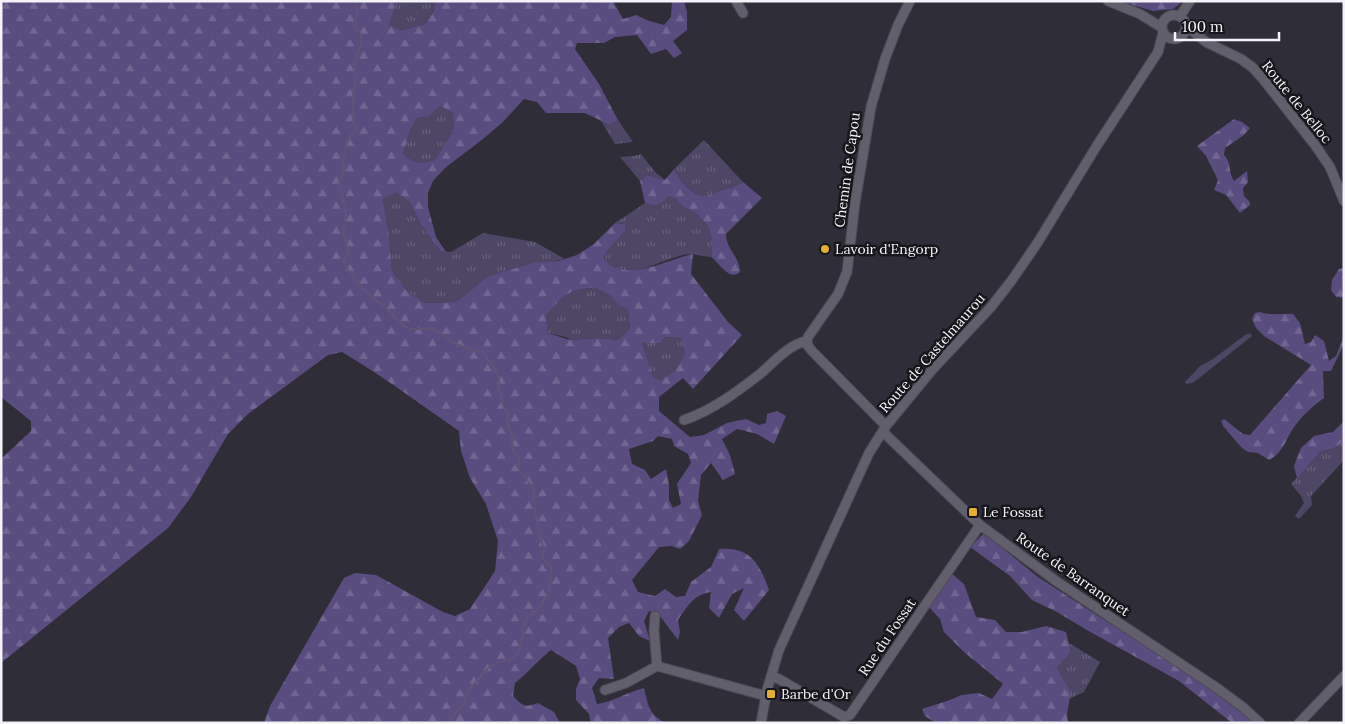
<svg xmlns="http://www.w3.org/2000/svg" width="1345" height="724" viewBox="0 0 1345 724" font-family="Lora,serif">
<style>
.grass{fill:url(#grass-tufts)}
.forest{fill:url(#forest-firs);fill-rule:evenodd}
.lines{fill:none;stroke-linecap:round;stroke-linejoin:round}
.stream{stroke:#605476;stroke-width:2}
.minor-casing{stroke:#4c4a54;stroke-width:11}
.minor{stroke:#625f6c;stroke-width:9}
.poi-dot{fill:#e2af34;stroke:#17161b;stroke-width:2}
.labels{text-anchor:middle;stroke-width:5;stroke-linejoin:round;paint-order:stroke}
.street-label{font-size:14px;fill:#f4f3fa;stroke:#17161b}
.poi-label{font-size:14px;fill:#f4f3fa;stroke:#17161b;text-anchor:start}
</style>
<defs>
<pattern id="grass-tufts" width="24" height="20" patternUnits="userSpaceOnUse" patternTransform="scale(1.25)"><rect width="24" height="20" fill="#4d4665"/><path d="M3 7l-1-3M5 7V3M7 7l1-3M15 17l-1-3M17 17v-4M19 17l1-3" fill="none" stroke="#67617c"/></pattern>
<pattern id="forest-firs" width="22" height="20" patternUnits="userSpaceOnUse" patternTransform="scale(1.25)"><rect width="22" height="20" fill="#594c7f"/><path d="M5 1l3.5 6h-7zM16 11l3.5 6h-7z" fill="#716692"/></pattern>
</defs>
<rect width="100%" height="100%" fill="#2f2d38"/>
<path class="grass" d="M 397,1 L 436,1 L 437,2 L 434,11 L 425,24 L 401,30 L 389,25 Z
M 441,106 L 453,113 L 454,129 L 435,160 C 420,164 416,164 403,154 L 410,131 L 417,118 L 428,117 Z
M 600,119 L 610,125 L 618,120 L 633,142 L 615,144 Z
M 704,140 L 743,182 C 735,187 730,188 721,190 C 716,192 711,196 706,196 C 692,197 679,179 674,169 Z
M 641,154 L 655,172 L 665,180 L 647,175 L 640,181 L 620,157 L 634,156 Z
M 396,191 L 409,201 L 420,223 L 440,251 L 451,252 L 483,233 L 535,242 L 565,259 L 486,277 L 467,294 L 455,302 L 425,303 L 407,291 L 392,271 L 389,235 L 383,199 Z
M 668,196 L 676,199 L 683,207 L 696,213 L 708,226 L 712,241 L 711,257 C 704,257 697,254 692,254 C 665,254 623,290 604,259 L 609,249 L 625,231 L 625,224 L 615,223 L 645,203 L 653,206 Z
M 596,288 L 611,296 L 618,305 L 628,310 L 630,328 L 618,340 L 599,338 L 570,340 L 566,337 L 548,333 L 546,316 C 562,294 569,289 596,288 Z
M 1250,333 L 1252,336 L 1198,379 L 1192,383 L 1186,384 L 1185,382 L 1200,366 L 1213,359 L 1245,335 Z
M 665,337 L 681,338 L 685,354 L 675,371 L 660,380 L 653,377 L 642,343 L 661,343 Z
M 1344,441 L 1344,460 L 1311,496 L 1312,505 L 1299,519 L 1295,516 L 1304,503 L 1301,496 L 1291,484 L 1320,452 L 1334,448 Z
M 1069,643 L 1100,662 L 1084,692 L 1069,699 L 1071,692 L 1057,668 L 1071,652 Z"/>
<path class="forest" d="M 1,1 L 397,1 L 389,25 L 401,30 L 425,24 L 434,11 L 436,1 L 587,1 L 591,3 L 592,1 L 613,1 L 623,19 L 636,15 L 649,21 L 664,25 L 671,17 L 672,1 L 684,1 L 687,12 L 687,30 L 673,41 L 682,53 L 674,58 L 666,49 L 651,54 L 637,35 L 615,37 L 604,43 L 577,43 L 575,49 L 599,84 L 618,120 L 610,125 L 585,113 L 546,113 L 537,102 L 524,99 L 503,122 L 483,139 L 445,168 L 433,181 L 428,193 L 428,207 L 436,237 L 446,252 L 440,251 L 420,223 L 409,201 L 396,192 L 383,199 L 389,235 L 392,271 L 407,291 L 425,303 L 455,302 L 467,294 L 486,277 L 534,263 L 559,261 L 577,255 L 594,244 L 615,223 L 625,224 L 625,231 L 609,249 L 604,258 C 621,286 668,259 693,254 L 691,274 L 728,322 L 742,335 L 693,389 L 683,378 L 659,397 L 659,411 L 690,437 L 704,435 L 727,423 L 746,419 L 759,425 L 766,423 L 767,414 L 777,411 L 786,416 L 774,444 L 757,434 L 737,429 L 722,439 L 730,455 L 735,474 L 723,480 L 711,463 L 701,475 L 698,501 L 702,515 L 689,541 L 680,549 L 671,546 L 659,547 L 632,580 L 638,592 L 655,596 L 665,589 L 676,597 L 685,596 L 691,582 L 711,567 L 719,549 C 750,546 760,564 769,590 L 744,621 L 734,610 L 744,588 L 732,594 L 719,618 L 709,608 L 711,592 C 694,594 687,607 678,620 L 680,632 L 678,640 L 660,616 L 649,611 L 644,621 L 650,641 L 639,636 L 629,623 L 619,627 L 608,638 L 614,679 L 599,678 L 592,688 L 597,704 C 613,702 627,692 644,688 C 648,705 650,718 668,723 L 591,723 L 589,714 L 576,700 L 576,689 L 580,679 L 576,666 L 551,650 C 538,660 528,673 515,683 L 513,696 C 523,706 524,708 538,703 L 554,712 L 560,723 L 264,723 L 270,706 L 344,578 L 355,573 L 376,575 L 443,612 L 455,616 L 470,609 L 495,571 L 498,541 L 486,504 L 470,478 L 461,451 L 459,431 C 420,404 383,376 342,352 L 328,355 L 248,414 L 228,434 L 191,497 L 168,528 L 1,663 L 1,459 L 31,431 L 31,421 L 1,397 ZM 441,106 L 453,113 L 454,129 L 435,160 C 420,164 416,164 403,154 L 410,131 L 417,118 L 428,117 ZM 596,288 L 611,296 L 618,305 L 628,310 L 630,328 L 618,340 L 599,338 L 570,340 L 548,333 L 546,316 C 563,294 569,289 596,288 ZM 665,337 L 681,338 L 685,354 L 675,371 L 660,380 L 653,377 L 642,343 L 661,343 ZM 658,436 L 672,439 L 674,446 L 688,454 L 691,463 L 677,484 L 681,504 L 673,508 L 669,500 L 669,485 L 666,469 L 651,479 L 645,470 L 632,464 L 629,449 L 653,441 Z
M 1119,1 L 1183,1 L 1173,9 L 1153,11 Z
M 1234,119 L 1242,122 L 1250,128 L 1244,135 L 1225,148 L 1224,155 C 1232,163 1228,172 1234,181 L 1247,171 L 1248,182 L 1243,188 L 1244,196 L 1250,202 L 1250,205 L 1240,213 L 1226,195 L 1214,190 L 1218,180 L 1206,156 L 1197,146 Z
M 674,169 C 679,179 692,197 706,196 C 711,196 716,192 721,190 C 730,188 735,187 743,182 L 762,198 L 726,234 C 726,249 740,257 740,272 C 729,282 719,262 711,257 L 712,241 L 708,226 L 696,213 L 683,207 L 676,199 L 668,196 L 664,201 L 653,206 L 645,203 L 640,181 L 647,175 L 665,180 Z
M 1344,268 L 1344,298 L 1336,297 L 1331,290 L 1332,280 L 1339,269 Z
M 1260,312 C 1271,316 1281,313 1293,314 L 1300,323 L 1305,344 L 1311,342 L 1315,335 L 1324,341 L 1329,361 L 1336,356 L 1344,336 L 1344,344 L 1331,371 L 1323,371 L 1324,398 C 1314,405 1305,413 1297,423 C 1287,435 1284,453 1269,460 L 1258,453 L 1248,452 L 1241,447 L 1223,426 L 1221,421 L 1224,419 L 1243,434 L 1250,435 L 1311,365 L 1264,336 L 1256,328 L 1252,319 L 1255,313 Z
M 1344,421 L 1344,441 L 1334,448 L 1320,452 L 1297,478 L 1294,466 L 1301,448 L 1314,436 L 1333,432 Z
M 984,533 L 1038,577 L 1193,677 L 1246,715 L 1254,723 L 1232,723 L 1179,681 L 1085,629 L 1057,612 L 1032,600 L 1010,576 L 970,547 Z
M 951,573 L 964,584 L 976,617 L 995,620 L 1006,632 L 1022,632 L 1046,626 L 1066,632 L 1071,652 L 1057,668 L 1071,692 L 1067,714 L 1068,723 L 936,723 L 925,716 L 922,709 L 947,701 L 962,695 L 979,693 L 992,699 L 1003,684 L 964,652 L 944,632 L 940,619 L 929,607 Z"/>
<g class="lines">
<path class="stream" d="M 356,1 L 357,9 L 355,28 L 361,34 L 361,43 L 354,67 L 357,78 L 353,92 L 353,119 L 356,130 L 351,133 C 345,146 342,158 344,172 L 339,181 L 346,214 L 343,233 L 349,252 L 344,262 L 345,266 L 364,290 L 386,308 L 401,324 L 410,329 L 431,329 L 437,331 L 454,343 L 471,350 L 482,351 L 497,373 L 499,379 L 499,389 L 503,405 L 508,414 L 507,423 L 512,435 L 513,451 L 519,459 L 519,469 L 534,490 C 533,508 539,532 544,550 C 541,559 545,561 551,567 L 550,586 L 547,595 L 540,606 L 527,619 L 523,627 L 523,636 L 517,654 L 512,659 L 496,663 L 488,668 L 471,687 L 463,705 L 447,723"/>
<g class="minor-casing">
<path id="minor" d="M 736,1 L 743,13
M 1108,1 L 1140,14 L 1161,27
M1162 27a12 12 0 1 1 24 0a12 12 0 1 1-24 0Z
M 1180,16 L 1190,1
M 1186,26 L 1206,42 L 1241,59 L 1252,67 L 1263,79 L 1315,145 L 1330,167 L 1344,201
M 684,420 C 711,411 737,392 760,374 C 773,363 789,344 807,341
M 886,426 L 812,351 L 808,346 L 807,341 L 808,337 L 838,294 L 847,272 L 855,203 L 871,107 L 885,59 L 898,25 L 910,1
M 883,432 L 980,525 L 1056,581 L 1217,688 L 1244,708 L 1260,723
M 655,616 L 654,631 L 657,666
M 771,676 L 779,679 L 844,717 L 850,715 L 980,525
M 605,690 L 626,683 L 657,666 L 766,696
M 761,723 L 767,690 L 779,650 L 869,453 L 886,426 L 932,370 L 991,307 L 1012,280 L 1038,242 L 1096,147 L 1158,52 L 1163,33
M 1299,723 L 1344,676"/>
</g>
<use href="#minor" class="minor"/>
</g>
<g class="poi-dot">
<circle cx="825" cy="249" r="5"/>
<rect x="968" y="507" width="10" height="10" rx="2.5"/>
<rect x="766" y="689" width="10" height="10" rx="2.5"/>
</g>
<g class="labels">
<g class="street-label">
<text transform="translate(1297 102) rotate(51)" y="5">Route de Belloc</text>
<text transform="translate(847 170) rotate(-82)" y="5">Chemin de Capou</text>
<text transform="translate(932 353) rotate(-49)" y="5">Route de Castelmaurou</text>
<text transform="translate(1073 574) rotate(35)" y="5">Route de Barranquet</text>
<text transform="translate(887 637) rotate(-56)" y="5">Rue du Fossat</text>
</g>
<g class="poi-label">
<text x="835" y="254">Lavoir d'Engorp</text>
<text x="983" y="517">Le Fossat</text>
<text x="781" y="699">Barbe d'Or</text>
</g>
</g>
<rect width="1345" height="724" fill="none" stroke="#f4f3fa" stroke-width="5"/>
<path d="M1175 32v8h104v-8" fill="none" stroke="#f4f3fa" stroke-width="2.5"/>
<text x="1182" y="32" font-size="15" fill="#f4f3fa" stroke="#17161b" stroke-width="4" paint-order="stroke">100 m</text>
</svg>
